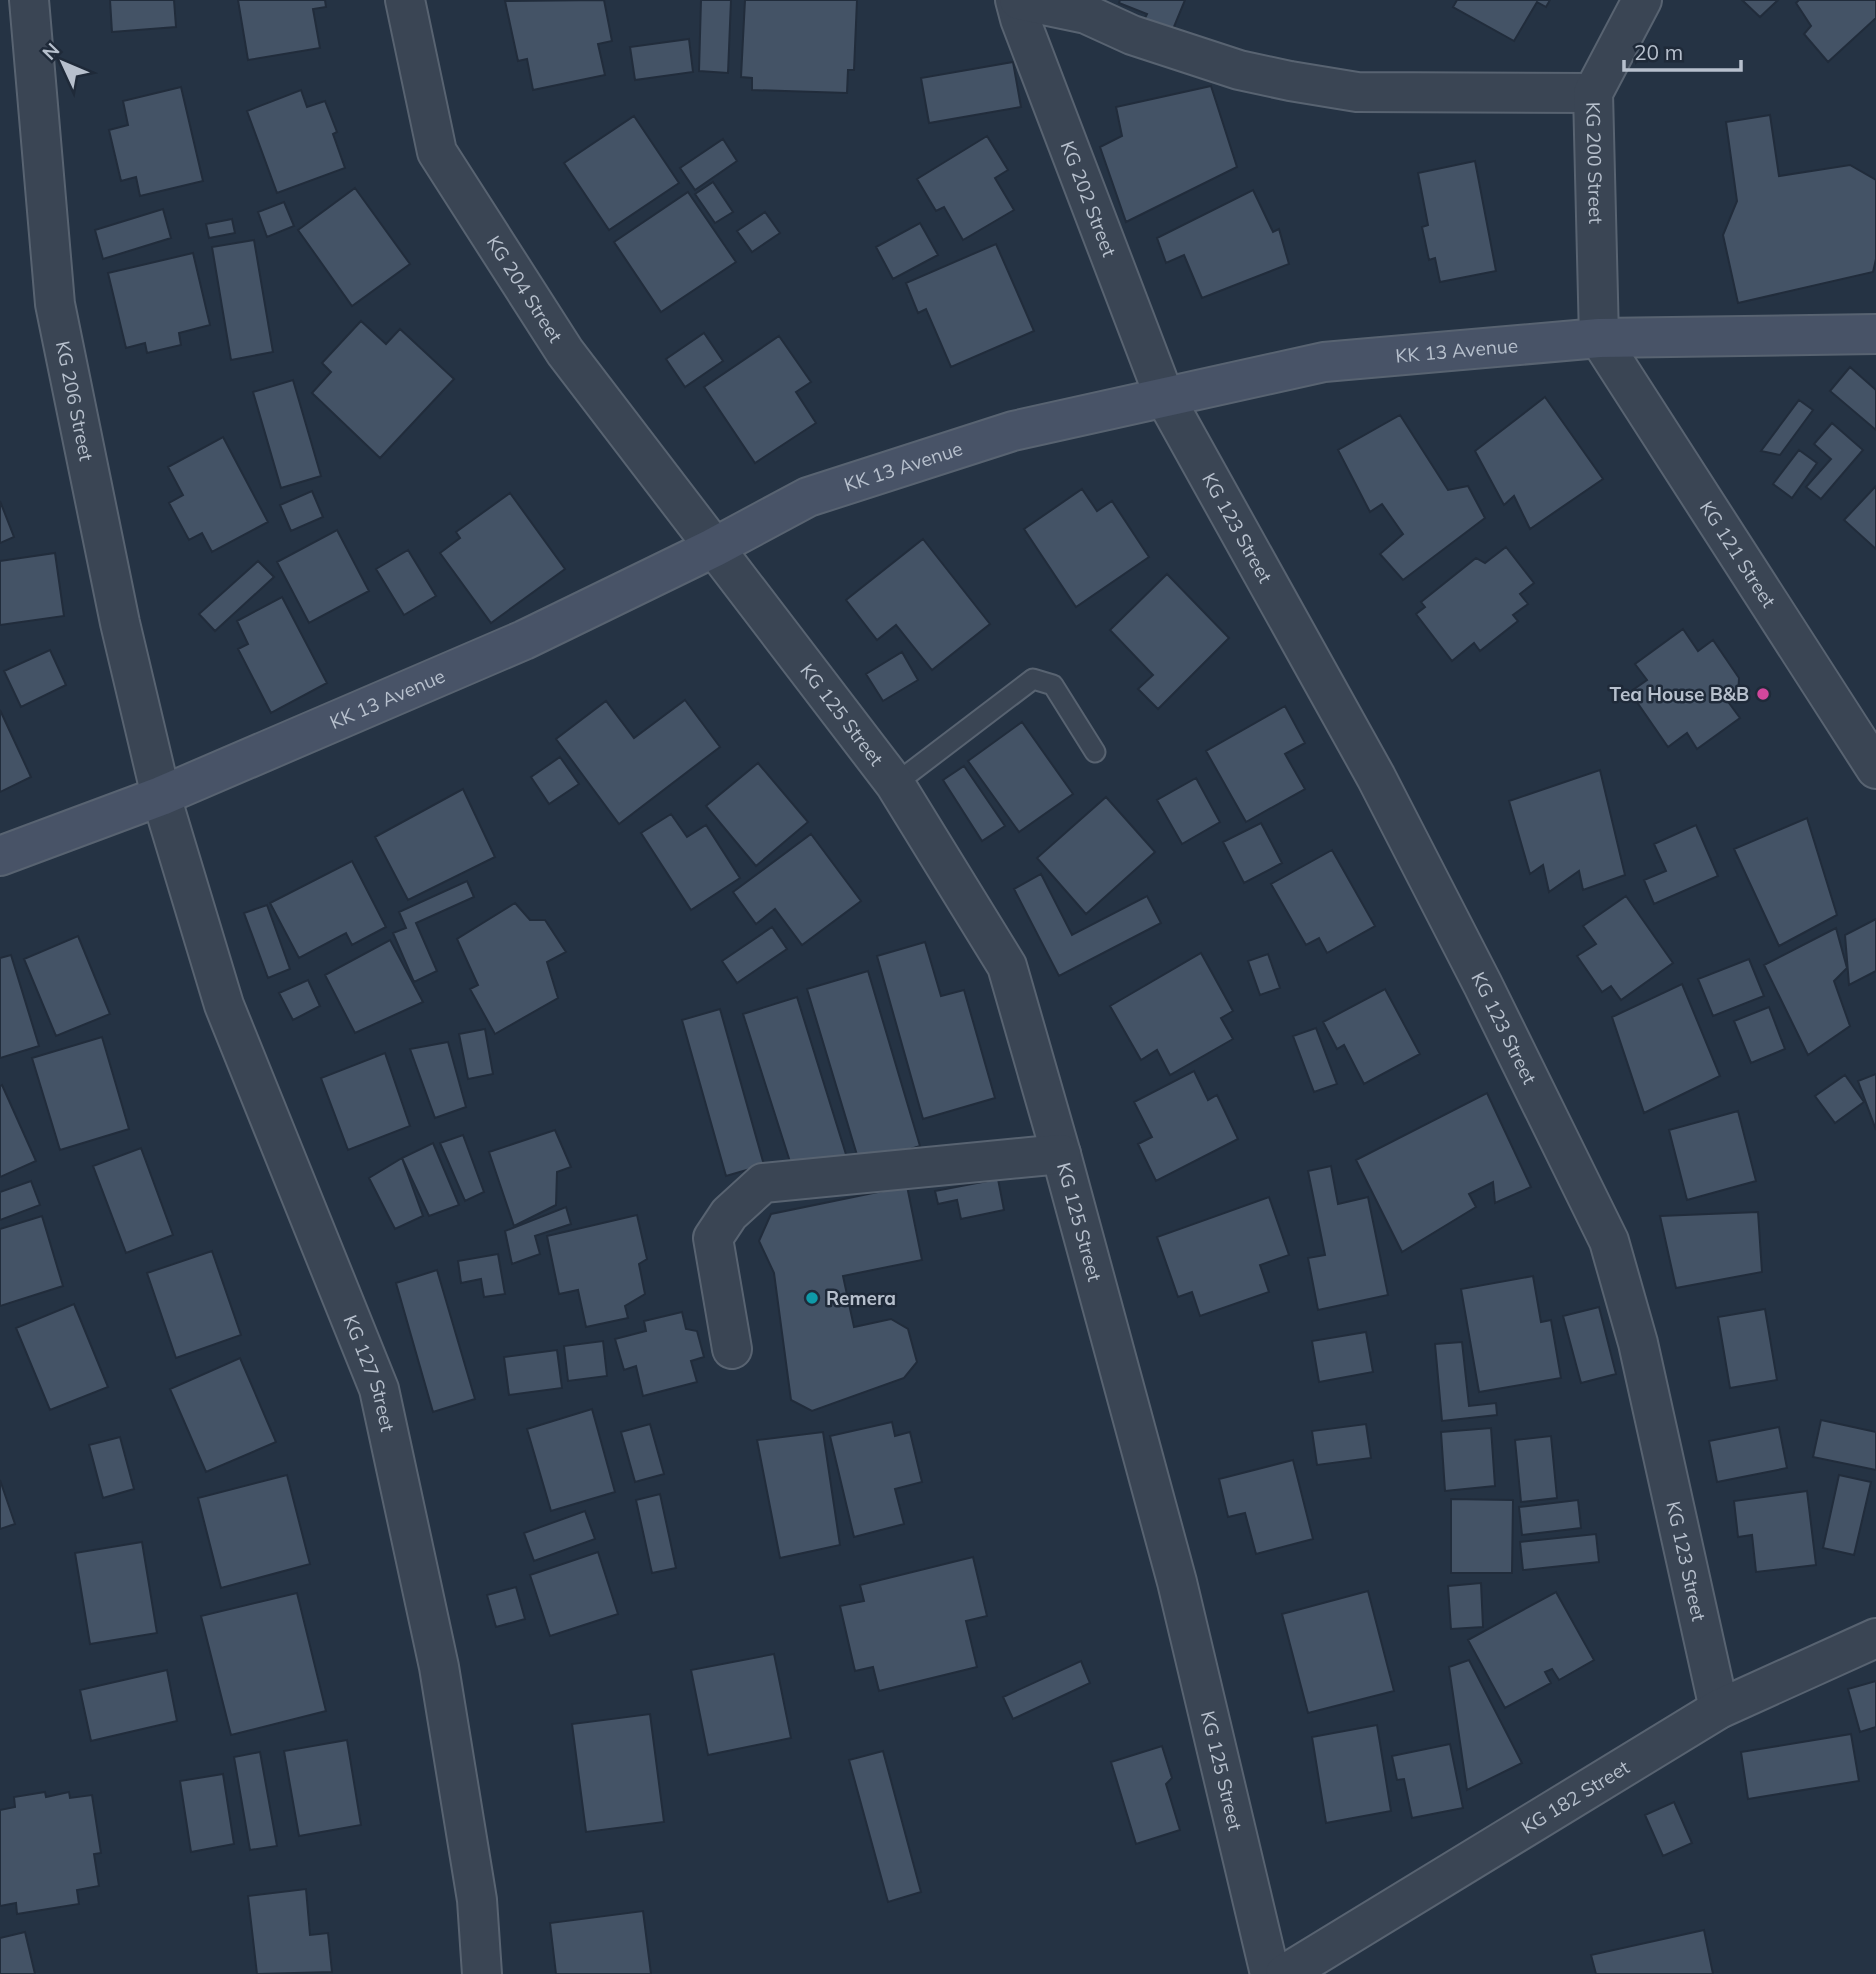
<svg xmlns="http://www.w3.org/2000/svg" width="1876" height="1974" viewBox="0 0 1876 1974" font-family="Mulish,sans-serif">
<style>
.building{fill:#445366;stroke:#212c3b;stroke-width:2}
.lines{fill:none;stroke-linecap:round;stroke-linejoin:round}
.service-casing{stroke:#586371;stroke-width:23}
.minor-casing{stroke:#586371;stroke-width:42}
.secondary-casing{stroke:#586371;stroke-width:42}
.service{stroke:#3a4554;stroke-width:19}
.minor{stroke:#3a4554;stroke-width:38}
.secondary{stroke:#485367;stroke-width:38}
.hotel-dot{fill:#d1479c;stroke:#1f2a39;stroke-width:2.5}
.culture-dot{fill:#0f9aa8;stroke:#1f2a39;stroke-width:2.5}
.labels{text-anchor:middle;stroke-width:5;stroke-linejoin:round;paint-order:stroke}
.street-label{font-size:19px;fill:#b7c0cd;stroke:#1f2a39}
.poi-label{font-size:19px;font-weight:bold;fill:#b7c0cd;stroke:#1f2a39;text-anchor:end}
</style>
<rect width="100%" height="100%" fill="#253344"/>
<path class="building" d="M 110,0 L 174,0 L 176,27 L 112,32 Z
M 238,0 L 325,0 L 326,7 L 313,9 L 320,48 L 248,60 Z
M 604,0 L 612,41 L 598,44 L 605,75 L 533,90 L 527,59 L 518,61 L 505,1 Z
M 701,0 L 731,0 L 728,73 L 699,71 Z
M 745,0 L 857,0 L 854,70 L 848,70 L 847,93 L 752,90 L 752,78 L 741,77 Z
M 1120,0 L 1185,0 L 1171,34 L 1143,22 L 1147,14 L 1119,3 Z
M 1457,0 L 1550,0 L 1546,7 L 1537,2 L 1514,41 L 1453,7 Z
M 1742,0 L 1778,0 L 1760,17 Z
M 1799,0 L 1876,0 L 1876,18 L 1828,62 L 1804,34 L 1811,26 L 1796,3 Z
M 689,39 L 693,72 L 635,80 L 630,47 Z
M 1013,62 L 1021,107 L 929,123 L 921,78 Z
M 1211,86 L 1237,167 L 1126,222 L 1100,147 L 1122,136 L 1116,107 Z
M 181,87 L 203,181 L 140,196 L 136,177 L 121,181 L 109,130 L 128,125 L 123,101 Z
M 301,90 L 307,107 L 325,101 L 337,132 L 333,134 L 345,168 L 277,193 L 247,111 Z
M 1770,115 L 1779,176 L 1850,165 L 1876,180 L 1876,259 L 1873,272 L 1738,303 L 1723,235 L 1737,201 L 1726,122 Z
M 634,116 L 679,183 L 609,230 L 564,163 Z
M 987,136 L 1008,170 L 995,178 L 1014,210 L 963,240 L 944,207 L 936,211 L 917,179 Z
M 723,139 L 737,161 L 695,190 L 680,168 Z
M 1475,161 L 1496,271 L 1440,282 L 1435,258 L 1429,260 L 1422,227 L 1428,225 L 1418,173 Z
M 713,182 L 733,212 L 715,223 L 695,194 Z
M 355,188 L 410,264 L 352,306 L 298,230 Z
M 1253,190 L 1273,232 L 1279,229 L 1289,264 L 1202,298 L 1184,255 L 1166,263 L 1157,238 Z
M 688,192 L 736,262 L 661,312 L 614,242 Z
M 284,202 L 294,226 L 267,237 L 258,212 Z
M 163,209 L 171,238 L 103,259 L 95,230 Z
M 765,212 L 780,233 L 752,252 L 737,231 Z
M 232,219 L 235,233 L 209,238 L 206,224 Z
M 920,223 L 938,255 L 893,279 L 876,247 Z
M 254,240 L 273,352 L 231,360 L 212,247 Z
M 996,244 L 1034,331 L 951,367 L 926,309 L 918,313 L 906,283 Z
M 193,253 L 210,325 L 179,333 L 181,345 L 147,353 L 145,343 L 126,348 L 108,273 Z
M 361,321 L 386,344 L 400,329 L 454,379 L 380,458 L 312,393 L 331,372 L 322,363 Z
M 704,333 L 723,361 L 685,387 L 666,359 Z
M 779,336 L 811,382 L 796,392 L 816,423 L 755,463 L 704,387 Z
M 1850,367 L 1876,390 L 1876,430 L 1830,391 Z
M 293,380 L 321,476 L 281,488 L 253,392 Z
M 1545,397 L 1603,479 L 1530,529 L 1514,496 L 1504,505 L 1475,451 Z
M 1799,400 L 1813,410 L 1780,455 L 1761,451 Z
M 1400,415 L 1448,490 L 1468,486 L 1485,518 L 1403,580 L 1380,554 L 1403,534 L 1382,504 L 1370,512 L 1338,450 Z
M 1832,423 L 1863,450 L 1821,499 L 1806,487 L 1831,459 L 1814,444 Z
M 223,437 L 268,522 L 212,552 L 202,533 L 189,540 L 169,503 L 183,495 L 168,467 Z
M 1799,450 L 1817,463 L 1792,498 L 1773,484 Z
M 1876,486 L 1876,549 L 1844,520 Z
M 1082,489 L 1097,511 L 1112,501 L 1149,557 L 1076,607 L 1024,529 Z
M 312,491 L 323,517 L 291,531 L 280,505 Z
M 510,493 L 565,569 L 491,623 L 440,553 L 460,538 L 456,532 Z
M 0,501 L 14,537 L 0,543 Z
M 337,530 L 369,591 L 309,623 L 277,562 Z
M 923,539 L 990,624 L 932,670 L 896,625 L 877,640 L 846,600 Z
M 1506,547 L 1534,583 L 1520,594 L 1528,604 L 1513,615 L 1518,621 L 1480,651 L 1474,643 L 1452,661 L 1416,614 L 1425,607 L 1421,602 L 1476,558 L 1485,563 Z
M 408,550 L 436,596 L 404,615 L 376,569 Z
M 55,553 L 64,616 L 0,625 L 0,561 Z
M 258,561 L 274,577 L 215,631 L 199,614 Z
M 1167,574 L 1229,638 L 1158,709 L 1138,689 L 1153,675 L 1110,630 Z
M 282,597 L 327,683 L 271,713 L 238,649 L 248,644 L 237,621 Z
M 1683,629 L 1698,651 L 1713,640 L 1739,678 L 1738,696 L 1729,703 L 1740,718 L 1697,749 L 1687,733 L 1668,747 L 1630,692 L 1647,680 L 1635,664 Z
M 50,650 L 66,685 L 21,707 L 4,671 Z
M 902,652 L 918,680 L 883,701 L 866,674 Z
M 685,700 L 720,747 L 619,824 L 556,739 L 606,701 L 634,738 Z
M 1285,706 L 1305,743 L 1285,754 L 1305,789 L 1246,822 L 1206,751 Z
M 0,710 L 31,777 L 0,792 Z
M 1022,722 L 1073,794 L 1019,832 L 968,761 Z
M 560,757 L 579,784 L 549,804 L 531,777 Z
M 758,763 L 808,822 L 756,866 L 706,806 Z
M 964,766 L 1005,826 L 982,841 L 943,780 Z
M 1600,770 L 1625,875 L 1583,890 L 1579,871 L 1549,892 L 1543,865 L 1530,874 L 1509,801 Z
M 1196,778 L 1220,822 L 1182,844 L 1157,800 Z
M 463,789 L 495,857 L 408,900 L 375,837 Z
M 1106,797 L 1155,852 L 1086,914 L 1037,858 Z
M 671,814 L 687,837 L 706,825 L 740,878 L 691,910 L 641,833 Z
M 1807,818 L 1837,915 L 1779,946 L 1734,849 Z
M 1261,823 L 1282,863 L 1244,883 L 1223,842 Z
M 1696,825 L 1718,876 L 1654,904 L 1644,880 L 1666,871 L 1654,844 Z
M 811,834 L 861,901 L 802,945 L 775,909 L 756,924 L 733,892 Z
M 1332,850 L 1375,926 L 1327,953 L 1319,938 L 1306,945 L 1271,884 Z
M 352,861 L 386,927 L 352,945 L 346,933 L 299,958 L 270,903 Z
M 1041,874 L 1072,935 L 1147,896 L 1161,923 L 1059,976 L 1014,889 Z
M 467,881 L 474,897 L 416,923 L 437,971 L 414,982 L 393,933 L 406,928 L 399,912 Z
M 1626,896 L 1673,963 L 1621,1000 L 1611,986 L 1602,992 L 1577,956 L 1596,944 L 1583,926 Z
M 515,903 L 530,920 L 545,920 L 566,952 L 547,962 L 558,998 L 495,1034 L 470,989 L 478,985 L 457,939 Z
M 267,905 L 290,969 L 268,978 L 244,913 Z
M 1876,919 L 1876,971 L 1849,985 L 1845,935 Z
M 772,927 L 787,949 L 737,983 L 722,961 Z
M 1836,928 L 1847,968 L 1834,981 L 1850,1026 L 1808,1055 L 1764,965 Z
M 78,936 L 110,1014 L 56,1036 L 24,959 Z
M 390,940 L 423,1002 L 355,1033 L 325,975 Z
M 925,942 L 941,996 L 964,990 L 995,1098 L 923,1119 L 877,956 Z
M 1201,953 L 1233,1011 L 1221,1018 L 1233,1039 L 1170,1075 L 1157,1050 L 1141,1060 L 1110,1006 Z
M 1268,954 L 1280,988 L 1260,995 L 1248,961 Z
M 11,955 L 39,1046 L 0,1058 L 0,958 Z
M 1749,959 L 1764,996 L 1713,1016 L 1698,979 Z
M 868,971 L 920,1146 L 860,1165 L 807,989 Z
M 308,980 L 320,1006 L 293,1020 L 279,993 Z
M 1682,984 L 1720,1076 L 1644,1113 L 1612,1017 Z
M 1385,989 L 1420,1054 L 1364,1084 L 1344,1045 L 1337,1049 L 1323,1022 Z
M 797,997 L 849,1164 L 792,1168 L 743,1014 Z
M 1769,1007 L 1785,1049 L 1751,1063 L 1734,1021 Z
M 720,1009 L 764,1165 L 726,1176 L 682,1020 Z
M 1316,1028 L 1337,1084 L 1314,1092 L 1293,1036 Z
M 485,1029 L 493,1074 L 468,1079 L 459,1034 Z
M 102,1037 L 129,1129 L 60,1150 L 32,1058 Z
M 448,1042 L 466,1107 L 435,1118 L 410,1049 Z
M 385,1053 L 410,1126 L 348,1150 L 321,1078 Z
M 1194,1071 L 1208,1100 L 1217,1095 L 1238,1139 L 1156,1181 L 1138,1144 L 1152,1137 L 1134,1102 Z
M 1876,1074 L 1876,1130 L 1858,1081 Z
M 1845,1075 L 1864,1102 L 1835,1123 L 1815,1096 Z
M 2,1085 L 36,1161 L 0,1177 L 0,1086 Z
M 1487,1093 L 1531,1187 L 1495,1203 L 1493,1182 L 1469,1194 L 1476,1207 L 1402,1252 L 1356,1160 Z
M 1738,1111 L 1756,1181 L 1687,1200 L 1669,1130 Z
M 555,1130 L 571,1167 L 557,1172 L 556,1205 L 514,1226 L 489,1152 Z
M 463,1135 L 484,1192 L 465,1201 L 440,1143 Z
M 433,1143 L 459,1205 L 429,1216 L 402,1158 Z
M 141,1148 L 173,1235 L 126,1253 L 93,1166 Z
M 402,1158 L 423,1216 L 395,1229 L 369,1178 Z
M 1331,1166 L 1338,1204 L 1368,1197 L 1388,1295 L 1318,1310 L 1308,1258 L 1325,1255 L 1308,1171 Z
M 998,1179 L 1004,1210 L 961,1219 L 957,1200 L 938,1204 L 935,1191 Z
M 31,1181 L 40,1205 L 0,1220 L 0,1192 Z
M 907,1186 L 922,1260 L 843,1276 L 854,1327 L 891,1319 L 908,1329 L 917,1362 L 904,1378 L 812,1411 L 791,1400 L 774,1273 L 759,1241 L 771,1214 Z
M 1269,1197 L 1289,1255 L 1260,1265 L 1269,1292 L 1200,1316 L 1192,1292 L 1178,1297 L 1157,1237 Z
M 566,1207 L 571,1224 L 535,1236 L 540,1254 L 512,1264 L 505,1231 Z
M 1758,1212 L 1762,1272 L 1676,1288 L 1660,1216 Z
M 637,1215 L 647,1259 L 639,1264 L 645,1294 L 625,1306 L 628,1318 L 586,1327 L 578,1290 L 559,1294 L 547,1236 Z
M 42,1216 L 63,1286 L 0,1306 L 0,1229 Z
M 212,1251 L 241,1335 L 176,1358 L 147,1273 Z
M 498,1254 L 505,1294 L 484,1297 L 481,1279 L 461,1283 L 458,1261 Z
M 437,1270 L 475,1399 L 433,1412 L 396,1283 Z
M 1533,1276 L 1541,1322 L 1551,1320 L 1561,1378 L 1479,1392 L 1461,1289 Z
M 74,1304 L 108,1387 L 50,1410 L 16,1328 Z
M 1599,1307 L 1616,1374 L 1581,1383 L 1563,1316 Z
M 1765,1309 L 1777,1380 L 1730,1388 L 1718,1317 Z
M 682,1312 L 686,1329 L 697,1331 L 704,1357 L 691,1361 L 697,1382 L 643,1396 L 636,1366 L 624,1370 L 615,1339 L 646,1331 L 644,1321 Z
M 1366,1332 L 1373,1372 L 1319,1382 L 1312,1341 Z
M 603,1341 L 607,1376 L 568,1381 L 564,1346 Z
M 1462,1342 L 1469,1406 L 1496,1403 L 1497,1415 L 1442,1421 L 1435,1344 Z
M 557,1350 L 562,1388 L 509,1395 L 504,1357 Z
M 240,1358 L 276,1442 L 206,1472 L 170,1389 Z
M 592,1409 L 615,1492 L 551,1511 L 527,1429 Z
M 1821,1420 L 1876,1432 L 1876,1470 L 1813,1457 Z
M 892,1422 L 895,1436 L 910,1432 L 922,1482 L 895,1489 L 904,1524 L 854,1537 L 830,1436 Z
M 650,1424 L 664,1474 L 635,1482 L 621,1432 Z
M 1366,1424 L 1371,1458 L 1317,1465 L 1312,1431 Z
M 1779,1427 L 1787,1468 L 1717,1482 L 1709,1441 Z
M 1491,1428 L 1495,1486 L 1445,1491 L 1441,1432 Z
M 823,1432 L 840,1545 L 780,1558 L 757,1440 Z
M 1551,1436 L 1557,1498 L 1521,1502 L 1515,1440 Z
M 120,1437 L 134,1489 L 103,1498 L 89,1445 Z
M 1293,1460 L 1313,1539 L 1256,1554 L 1245,1513 L 1228,1517 L 1219,1479 Z
M 287,1475 L 310,1564 L 221,1588 L 198,1498 Z
M 1839,1475 L 1871,1482 L 1854,1555 L 1823,1548 Z
M 0,1480 L 15,1524 L 0,1529 Z
M 1807,1491 L 1816,1565 L 1756,1572 L 1752,1535 L 1738,1537 L 1734,1501 Z
M 660,1494 L 676,1568 L 652,1573 L 636,1500 Z
M 1451,1499 L 1513,1500 L 1512,1573 L 1451,1573 Z
M 1578,1500 L 1581,1528 L 1522,1535 L 1519,1507 Z
M 585,1511 L 595,1539 L 534,1561 L 524,1533 Z
M 1596,1534 L 1599,1562 L 1523,1570 L 1520,1542 Z
M 142,1542 L 157,1633 L 90,1644 L 75,1553 Z
M 598,1552 L 618,1614 L 550,1636 L 530,1575 Z
M 973,1557 L 987,1616 L 966,1621 L 977,1667 L 879,1691 L 873,1667 L 855,1671 L 840,1606 L 864,1601 L 860,1585 Z
M 1481,1583 L 1483,1627 L 1451,1629 L 1448,1586 Z
M 516,1587 L 525,1619 L 496,1627 L 487,1595 Z
M 1368,1591 L 1394,1691 L 1308,1713 L 1282,1614 Z
M 1556,1592 L 1594,1660 L 1559,1680 L 1552,1669 L 1545,1672 L 1551,1683 L 1505,1708 L 1468,1640 Z
M 297,1593 L 326,1711 L 231,1735 L 201,1616 Z
M 774,1654 L 791,1738 L 708,1755 L 691,1670 Z
M 1469,1660 L 1522,1763 L 1467,1790 L 1449,1667 Z
M 1081,1661 L 1090,1683 L 1013,1719 L 1003,1697 Z
M 167,1670 L 177,1721 L 91,1741 L 80,1690 Z
M 1876,1681 L 1876,1727 L 1860,1732 L 1848,1689 Z
M 650,1714 L 664,1822 L 586,1832 L 572,1724 Z
M 1377,1725 L 1391,1811 L 1326,1823 L 1312,1737 Z
M 1851,1734 L 1859,1781 L 1748,1799 L 1741,1752 Z
M 347,1740 L 361,1825 L 299,1836 L 284,1751 Z
M 1450,1744 L 1463,1808 L 1412,1818 L 1404,1779 L 1397,1780 L 1392,1756 Z
M 1162,1746 L 1172,1778 L 1166,1784 L 1180,1830 L 1136,1844 L 1111,1762 Z
M 883,1751 L 921,1892 L 888,1902 L 849,1760 Z
M 260,1752 L 277,1846 L 250,1850 L 234,1757 Z
M 223,1774 L 234,1844 L 191,1852 L 180,1781 Z
M 45,1792 L 46,1797 L 69,1792 L 70,1798 L 92,1795 L 101,1853 L 94,1854 L 99,1886 L 77,1890 L 79,1904 L 17,1914 L 16,1903 L 0,1906 L 0,1810 L 15,1807 L 14,1797 Z
M 1674,1802 L 1692,1843 L 1663,1856 L 1645,1815 Z
M 306,1889 L 310,1935 L 328,1933 L 332,1972 L 257,1974 L 248,1896 Z
M 643,1911 L 651,1974 L 556,1974 L 550,1923 Z
M 1704,1930 L 1713,1974 L 1596,1974 L 1591,1955 Z
M 25,1932 L 35,1974 L 0,1974 L 0,1938 Z"/>
<g class="lines">
<g class="service-casing">
<path id="service" d="M 895,784 L 1033,679 L 1053,685 L 1095,752"/>
</g>
<g class="minor-casing">
<g id="minor">
<path id="s1" d="M 29,0 L 55,304 L 120,623 L 161,796 L 224,1005 L 379,1389 L 439,1667 L 477,1900 L 482,1974"/>
<path id="s2" d="M 405,0 L 437,152 L 565,352 L 895,784 L 1007,966 L 1061,1154 L 1177,1582 L 1270,1974"/>
<path id="s3" d="M 1015,0 L 1020,19 L 1164,396 L 1376,777 L 1483,985 L 1609,1241 L 1638,1343 L 1719,1709"/>
<path d="M 1019,0 L 1086,14 L 1132,35 L 1239,70 L 1290,81 L 1357,92 L 1593,93"/>
<path id="s4" d="M 1642,0 L 1593,93 L 1599,338 L 1876,769"/>
<path d="M 732,1349 L 713,1238 L 729,1214 L 763,1183 L 1061,1154"/>
<path id="s5" d="M 1285,1974 L 1719,1709 L 1876,1638"/>
</g>
</g>
<g class="secondary-casing">
<g id="secondary">
<path id="s6" d="M 0,856 L 161,796 L 524,640 L 713,548 L 808,497 L 1013,431 L 1324,362 L 1599,338 L 1876,334"/>
</g>
</g>
<use href="#service" class="service"/>
<use href="#minor" class="minor"/>
<use href="#secondary" class="secondary"/>
</g>
<circle class="hotel-dot" cx="1763" cy="694" r="7"/>
<circle class="culture-dot" cx="812" cy="1298" r="7"/>
<g class="labels">
<g class="street-label">
<text dy="7" stroke="none"><textPath href="#s4" startOffset="175">KG 200 Street</textPath></text>
<text dy="7" stroke="none"><textPath href="#s3" startOffset="212">KG 202 Street</textPath></text>
<text dy="7" stroke="none"><textPath href="#s2" startOffset="318">KG 204 Street</textPath></text>
<text dy="7" stroke="none"><textPath href="#s6" startOffset="1552">KK 13 Avenue</textPath></text>
<text dy="7" stroke="none"><textPath href="#s1" startOffset="404">KG 206 Street</textPath></text>
<text dy="7" stroke="none"><textPath href="#s6" startOffset="985">KK 13 Avenue</textPath></text>
<text dy="7" stroke="none"><textPath href="#s3" startOffset="574">KG 123 Street</textPath></text>
<text dy="7" stroke="none"><textPath href="#s4" startOffset="607">KG 121 Street</textPath></text>
<text dy="7" stroke="none"><textPath href="#s6" startOffset="418">KK 13 Avenue</textPath></text>
<text dy="7" stroke="none"><textPath href="#s2" startOffset="849">KG 125 Street</textPath></text>
<text dy="7" stroke="none"><textPath href="#s3" startOffset="1141">KG 123 Street</textPath></text>
<text dy="7" stroke="none"><textPath href="#s2" startOffset="1416">KG 125 Street</textPath></text>
<text dy="7" stroke="none"><textPath href="#s1" startOffset="1423">KG 127 Street</textPath></text>
<text dy="7" stroke="none"><textPath href="#s3" startOffset="1708">KG 123 Street</textPath></text>
<text dy="7" stroke="none"><textPath href="#s2" startOffset="1983">KG 125 Street</textPath></text>
<text dy="7" stroke="none"><textPath href="#s5" startOffset="340">KG 182 Street</textPath></text>
</g>
<g class="poi-label">
<text x="1749" y="701">Tea House B&amp;B</text>
<text x="826" y="1305" text-anchor="start">Remera</text>
</g>
</g>
<g transform="translate(63 63) rotate(314)" stroke="#1f2a39" stroke-width="5" paint-order="stroke">
<path d="M0-5L12 26L0 18L-12 26Z" fill="#b7c0cd"/>
<text y="-10" font-size="19" font-weight="bold" text-anchor="middle" fill="#b7c0cd">N</text>
</g>
<path d="M1624 60v10h117v-10" fill="none" stroke="#b7c0cd" stroke-width="3.5"/>
<text x="1634" y="60" font-size="21" fill="#b7c0cd" stroke="#1f2a39" stroke-width="5" paint-order="stroke">20 m</text>
</svg>
